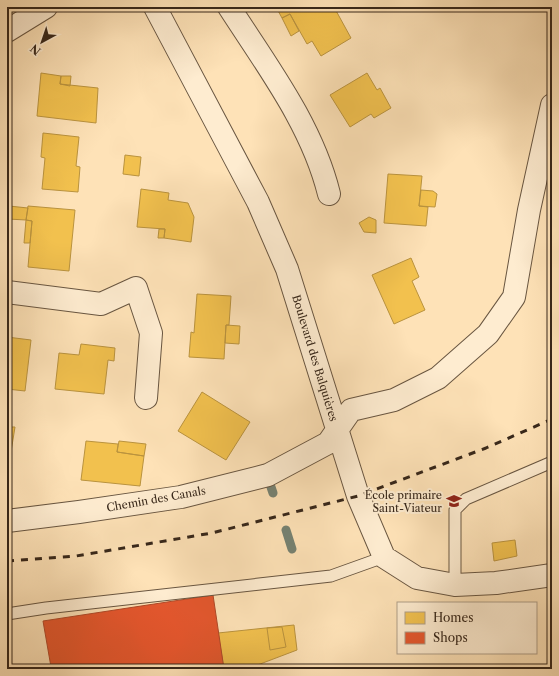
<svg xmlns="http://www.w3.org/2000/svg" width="559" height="676" viewBox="0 0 559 676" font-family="'Libre Caslon Text',serif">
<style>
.homes{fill:#f2c14e;stroke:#ba933e}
.shops{fill:#e4572e;stroke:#b04928}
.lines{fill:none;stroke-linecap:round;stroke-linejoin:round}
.stream{stroke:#768272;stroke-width:9}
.service-casing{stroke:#695641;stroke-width:13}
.minor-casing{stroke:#695641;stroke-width:24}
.service{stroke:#feecd0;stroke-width:11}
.minor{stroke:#feecd0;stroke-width:22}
.rail{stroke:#37271a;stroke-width:3;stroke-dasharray:7 7;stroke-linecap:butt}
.labels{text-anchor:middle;stroke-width:4;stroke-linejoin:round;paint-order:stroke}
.street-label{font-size:11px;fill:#37271a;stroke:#feecd0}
.poi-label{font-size:11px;fill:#37271a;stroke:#feecd0;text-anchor:end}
</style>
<rect width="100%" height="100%" fill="#fee2b7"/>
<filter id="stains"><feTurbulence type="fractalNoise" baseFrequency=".005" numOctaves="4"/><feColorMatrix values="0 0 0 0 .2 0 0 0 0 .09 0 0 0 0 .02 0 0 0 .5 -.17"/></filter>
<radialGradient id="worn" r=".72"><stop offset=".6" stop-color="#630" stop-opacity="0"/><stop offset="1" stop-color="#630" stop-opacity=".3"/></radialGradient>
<path class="homes" d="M 276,7 L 326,7 L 327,10 L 334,7 L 351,38 L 321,56 L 312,41 L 307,44 L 290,14 L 282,18 Z
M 290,14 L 299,31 L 291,36 L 282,18 Z
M 41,73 L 61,76 L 60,84 L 98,88 L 96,123 L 37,116 Z
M 367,73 L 377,90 L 380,88 L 391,108 L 374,118 L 371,114 L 350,127 L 330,95 Z
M 61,76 L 71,76 L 70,86 L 60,84 Z
M 43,133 L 79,137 L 76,166 L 80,167 L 78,192 L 42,189 L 45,158 L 41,157 Z
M 125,155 L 141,157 L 139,176 L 123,174 Z
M 388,174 L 422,176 L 419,206 L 428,207 L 426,226 L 384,223 Z
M 141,189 L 169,193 L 168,200 L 188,203 L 194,217 L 191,242 L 164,238 L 165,229 L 137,227 Z
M 421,190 L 433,191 L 437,194 L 435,207 L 419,206 Z
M 9,206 L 28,208 L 26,220 L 8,219 Z
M 28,206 L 75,210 L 69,271 L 28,267 L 32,221 L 26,220 Z
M 369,217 L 376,220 L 376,233 L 364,232 L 359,223 Z
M 26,220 L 32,221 L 30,243 L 24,243 Z
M 159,229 L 165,229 L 164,238 L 158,238 Z
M 411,258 L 419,277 L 412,281 L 425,310 L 394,324 L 372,275 Z
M 197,294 L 231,296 L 229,325 L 226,325 L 224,359 L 189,357 L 191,332 L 194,333 Z
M 226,325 L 240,326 L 239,344 L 225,343 Z
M 7,337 L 31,340 L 25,391 L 7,389 Z
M 81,344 L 115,348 L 114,361 L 108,360 L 104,394 L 55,389 L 59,353 L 79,355 Z
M 202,392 L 250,422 L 226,460 L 178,431 Z
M 10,427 L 15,427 L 10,458 L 7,458 Z
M 86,441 L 118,444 L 117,452 L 144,456 L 140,486 L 81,480 Z
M 119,441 L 146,444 L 144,456 L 117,452 Z
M 515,540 L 517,556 L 494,561 L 492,543 Z
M 294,625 L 297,650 L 247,669 L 224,669 L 218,633 Z
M 282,627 L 286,647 L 270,650 L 267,628 Z
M 316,665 L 345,669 L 316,669 Z"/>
<path class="shops" d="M 213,595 L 224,669 L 36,669 L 51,667 L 43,621 Z"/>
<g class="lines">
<path class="stream" d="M 271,487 L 273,493
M 286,530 L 292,549"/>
<g class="service-casing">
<path id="service" d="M 455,585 L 455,510 L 466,499 L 552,462
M 7,614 L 46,608 L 331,576 L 384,557"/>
</g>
<g class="minor-casing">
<path id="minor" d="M 155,7 L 258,202 L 287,269 L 358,496 L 384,557 L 417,578 L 455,585 L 496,583 L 552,575
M 229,7 C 267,66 312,125 329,194
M 7,31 L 46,7
M 7,292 L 101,304 L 136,288 L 151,333 L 146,398
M 7,521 L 79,512 L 181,497 L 268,475 L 328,443 L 351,410 L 394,400 L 438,378 L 488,334 L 514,297 L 529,210 L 552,105"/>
</g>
<use href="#service" class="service"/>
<use href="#minor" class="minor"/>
<path class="rail" d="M 7,561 L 76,556 L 212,533 L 358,496 L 486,448 L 552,419"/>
</g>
<defs>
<g id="school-bare" transform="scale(1.2)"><path d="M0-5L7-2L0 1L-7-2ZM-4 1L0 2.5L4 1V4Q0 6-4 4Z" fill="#8f2418" stroke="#feecd0" stroke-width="2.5" paint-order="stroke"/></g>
</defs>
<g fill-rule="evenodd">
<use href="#school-bare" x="454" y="501"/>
</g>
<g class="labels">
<g class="street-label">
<text transform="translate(315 358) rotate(73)" y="4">Boulevard des Balquières</text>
<text transform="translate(156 499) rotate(-10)" y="4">Chemin des Canals</text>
</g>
<g class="poi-label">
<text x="442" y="499">École primaire<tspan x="442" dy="13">Saint-Viateur</tspan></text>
</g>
</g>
<rect width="559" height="676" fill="none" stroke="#fee2b7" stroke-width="24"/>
<rect x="8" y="8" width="543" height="660" fill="none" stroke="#37271a" stroke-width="2"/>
<rect x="12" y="12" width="535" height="652" fill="none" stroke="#37271a"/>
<rect x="397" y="602" width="140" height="52" fill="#feecd0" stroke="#ae9d87"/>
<rect x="405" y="612" width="20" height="12" fill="#f2c14e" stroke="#ae9d87"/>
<text x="433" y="622" font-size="12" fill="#37271a">Homes</text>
<rect x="405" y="632" width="20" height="12" fill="#e4572e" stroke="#ae9d87"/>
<text x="433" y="642" font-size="12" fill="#37271a">Shops</text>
<g transform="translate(42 42) rotate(220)" stroke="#feecd0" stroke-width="3" paint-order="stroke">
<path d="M0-3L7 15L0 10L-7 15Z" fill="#37271a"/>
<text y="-6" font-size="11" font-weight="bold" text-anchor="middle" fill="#37271a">N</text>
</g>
<rect width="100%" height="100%" filter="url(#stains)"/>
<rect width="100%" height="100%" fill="url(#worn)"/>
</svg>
